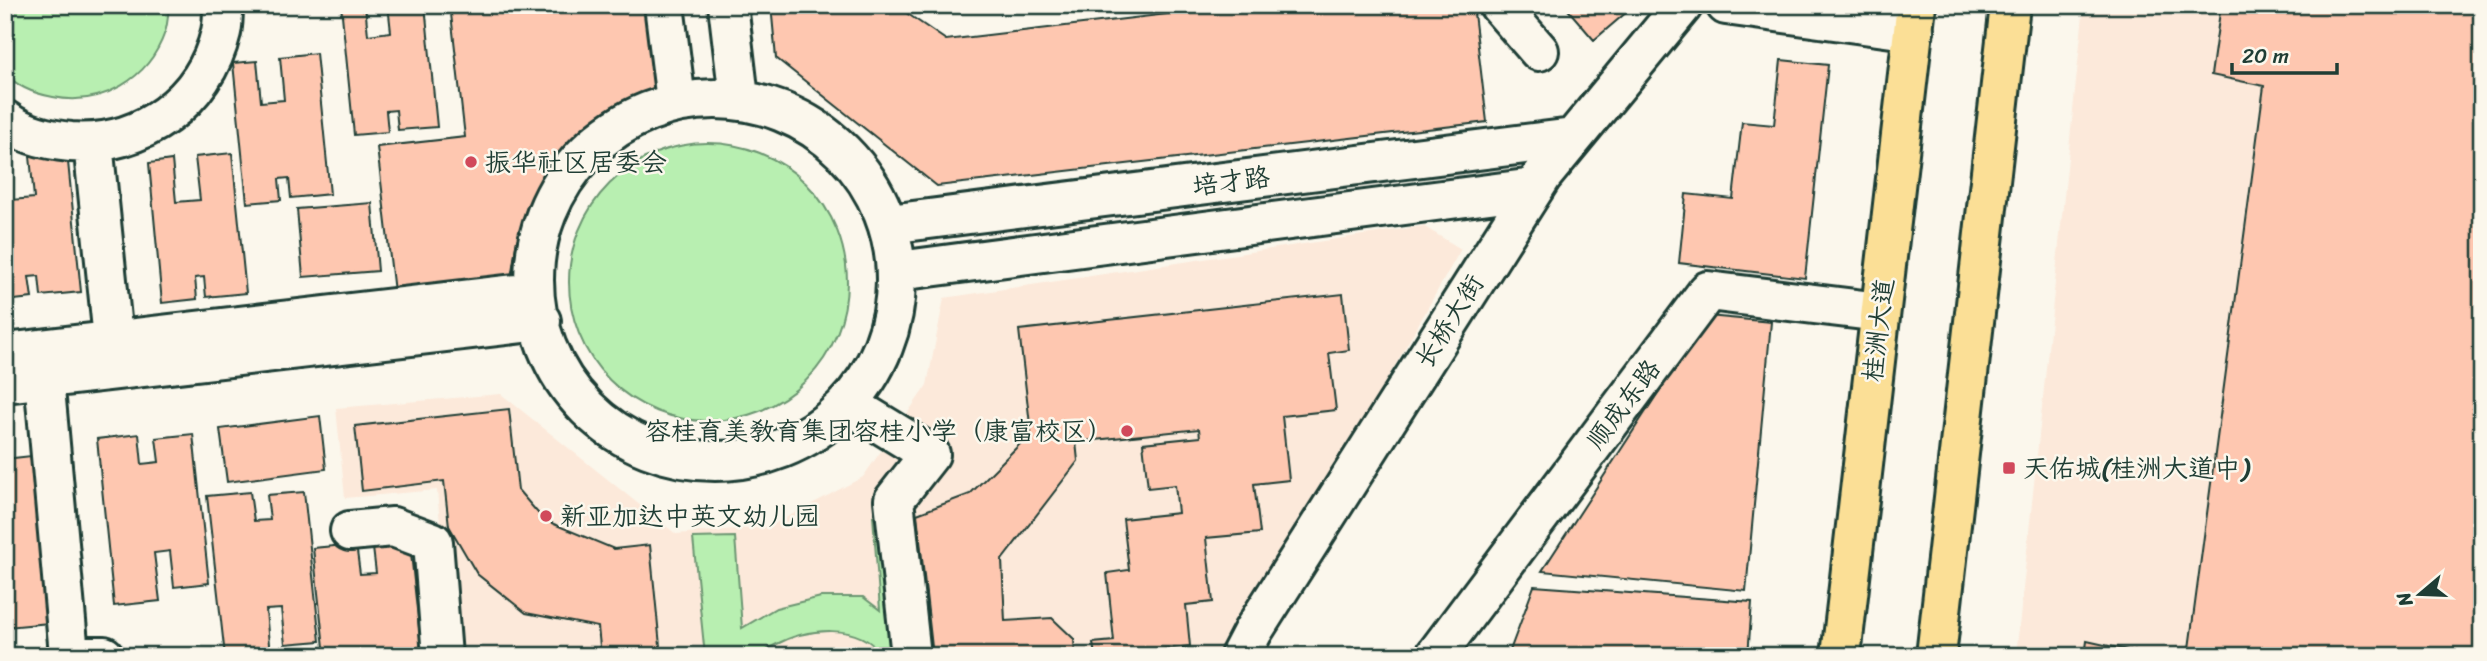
<svg xmlns="http://www.w3.org/2000/svg" width="2487" height="661" viewBox="0 0 2487 661" font-family="Sriracha,'LXGW WenKai TC',sans-serif">
<style>
.built{fill:#fce9da}
.green{fill:#b8efb1;stroke:#6c9672;stroke-width:2}
.building{fill:#fec7b0;stroke:#1f3d34;stroke-width:2}
.lines{fill:none;stroke-linecap:round;stroke-linejoin:round}
.minor-casing{stroke:#1f3d34;stroke-width:44}
.major-casing{stroke:#1f3d34;stroke-width:44}
.minor{stroke:#fbf7ec;stroke-width:38}
.major{stroke:#fbdf96;stroke-width:38}
.poi-dot{fill:#d1495b;stroke:#fbf7ec;stroke-width:2.5}
.labels{text-anchor:middle;stroke-width:5;stroke-linejoin:round;paint-order:stroke}
.poi-label{font-size:26px;fill:#1f3d34;stroke:#fbf7ec;text-anchor:start}
.street-label{font-size:26px;fill:#1f3d34;stroke:#fbf7ec}
</style>
<rect width="100%" height="100%" fill="#fbf7ec"/>
<filter id="ink" filterUnits="userSpaceOnUse"><feTurbulence type="fractalNoise" baseFrequency=".0143" numOctaves="2"/><feDisplacementMap in="SourceGraphic" scale="14" xChannelSelector="R" yChannelSelector="G"/><feConvolveMatrix kernelMatrix="1 2 1 2 8 2 1 2 1" color-interpolation-filters="sRGB"/></filter>
<g filter="url(#ink)">
<path class="built" d="M 2084,5 L 2482,5 L 2482,656 L 2016,656 Z
M 1423,226 L 1461,249 L 1231,656 L 452,656 L 437,490 L 345,498 L 336,408 L 501,394 L 676,534 L 770,526 L 863,477 L 927,385 L 944,298 Z"/>
<path class="green" d="M 5,5 L 169,5 C 168,14 168,24 165,32 C 149,79 101,107 53,97 C 36,94 17,87 5,73 Z
M569 282a139 139 0 1 1 278 0a139 139 0 1 1-278 0Z
M 912,512 L 927,656 L 883,656 C 859,621 806,628 773,646 C 768,648 764,654 760,655 C 750,659 717,656 705,656 L 693,538 L 735,537 L 742,628 L 776,608 L 821,597 L 863,597 L 880,610 L 873,516 Z"/>
<path class="building" d="M 341,5 L 365,5 L 368,35 L 391,32 L 388,5 L 425,5 L 437,127 L 398,130 L 396,110 L 386,111 L 388,132 L 354,135 Z
M 450,5 L 659,5 L 670,95 L 627,99 L 547,178 L 517,240 L 511,278 L 394,292 L 377,147 L 465,137 Z
M 771,5 L 901,5 L 902,10 L 946,40 L 1244,5 L 1473,5 L 1487,122 L 937,186 L 776,58 Z
M 1564,5 L 1635,5 L 1594,40 Z
M 2221,5 L 2482,5 L 2482,656 L 2188,656 L 2264,86 L 2211,75 Z
M 316,53 L 330,194 L 291,198 L 289,178 L 279,179 L 281,200 L 247,203 L 233,63 L 257,61 L 261,102 L 284,100 L 280,57 Z
M 1781,60 L 1828,65 L 1805,278 L 1679,263 L 1686,194 L 1733,199 L 1742,122 L 1774,125 Z
M 67,152 L 81,292 L 41,296 L 39,276 L 29,277 L 32,298 L 5,301 L 5,159 L 11,200 L 34,198 L 30,156 Z
M 232,153 L 246,293 L 206,297 L 204,277 L 195,278 L 197,299 L 162,303 L 149,163 L 172,160 L 176,202 L 200,200 L 195,157 Z
M 372,203 L 378,271 L 303,277 L 297,209 Z
M 1343,294 L 1349,350 L 1329,353 L 1336,410 L 1282,416 L 1289,480 L 1254,484 L 1260,533 L 1206,538 L 1213,602 L 1186,605 L 1190,646 L 1095,656 L 1093,643 L 1114,641 L 1107,573 L 1129,570 L 1123,519 L 1178,513 L 1175,485 L 1148,488 L 1143,443 L 1200,437 L 1199,429 L 1076,442 L 1078,461 L 1002,560 L 1005,621 L 1052,618 L 1074,639 L 1075,656 L 933,656 L 917,514 L 970,494 L 1031,433 L 1019,330 Z
M 1708,316 L 1771,322 L 1746,591 L 1542,571 Z
M 509,409 L 518,490 L 544,520 L 614,549 L 650,545 L 661,656 L 601,656 L 598,627 L 526,613 L 477,574 L 449,526 L 444,481 L 362,491 L 355,426 Z
M 320,416 L 326,469 L 227,482 L 220,429 Z
M 139,434 L 142,464 L 159,462 L 156,438 L 193,434 L 209,583 L 174,587 L 170,551 L 154,553 L 160,601 L 114,606 L 97,439 Z
M 31,456 L 49,623 L 7,627 L 5,459 Z
M 250,492 L 254,521 L 270,520 L 267,495 L 304,492 L 320,641 L 285,644 L 281,609 L 266,610 L 270,656 L 225,656 L 207,496 Z
M 356,544 L 360,574 L 376,573 L 373,548 L 410,544 L 422,656 L 325,656 L 313,548 Z
M 1534,586 L 1752,602 L 1748,656 L 1508,656 Z
M 2087,641 L 2154,656 L 2085,656 Z"/>
<g class="lines">
<g class="minor-casing">
<path id="minor" d="M 664,5 L 676,101
M 728,5 L 739,98
M 1499,5 L 1539,51
M 1726,5 L 1914,31
M534 280a181 181 0 1 1 362 0a181 181 0 1 1-362 0Z
M 5,120 C 22,134 50,140 71,142 C 141,147 205,101 221,32 C 223,24 223,14 223,5
M 93,143 L 113,339
M 889,224 L 1573,138
M 898,271 L 1534,188
M 5,353 L 533,292
M 44,378 L 69,654
M 5,383 L 541,321
M 848,404 L 930,454 L 894,500 L 911,656
M 350,531 L 393,527 L 433,542 L 442,656
M 65,656 L 104,656
M 1240,656 L 1253,631 L 1542,176 L 1683,5
M 1435,656 L 1708,291 L 1880,312"/>
</g>
<g class="major-casing">
<path id="major" d="M 1841,656 L 1916,5
M 1936,656 L 2010,5"/>
</g>
<use href="#minor" class="minor"/>
<use href="#major" class="major"/>
</g>
</g>
<g class="poi-dot">
<circle cx="471" cy="162" r="7"/>
<circle cx="1127" cy="431" r="7"/>
<rect x="2002" y="461" width="14" height="14" rx="3.5"/>
<circle cx="546" cy="516" r="7"/>
</g>
<g class="labels">
<g class="poi-label">
<text x="485" y="171">振华社区居委会</text>
<text x="1113" y="440" text-anchor="end">容桂育美教育集团容桂小学（康富校区）</text>
<text x="2023" y="477">天佑城(桂洲大道中)</text>
<text x="560" y="525">新亚加达中英文幼儿园</text>
</g>
<g class="street-label">
<text transform="translate(1231 181) rotate(-7)" y="9">培才路</text>
<text transform="translate(1449 321) rotate(-58)" y="9">长桥大街</text>
<text transform="translate(1878 330) rotate(-83)" y="9">桂洲大道</text>
<text transform="translate(1623 404) rotate(-53)" y="9">顺成东路</text>
</g>
</g>
<rect width="2487" height="661" fill="none" stroke="#fbf7ec" stroke-width="28"/>
<rect x="14" y="14" width="2459" height="633" fill="none" stroke="#1f3d34" stroke-width="2.5" filter="url(#ink)"/>
<g transform="translate(2420 594) rotate(251)" stroke="#fbf7ec" stroke-width="5" paint-order="stroke">
<path d="M0-5L12 26L0 18L-12 26Z" fill="#1f3d34"/>
<text y="-10" font-size="19" font-weight="bold" text-anchor="middle" fill="#1f3d34">N</text>
</g>
<path d="M2232 63v10h105v-10" fill="none" stroke="#1f3d34" stroke-width="3.5"/>
<text x="2242" y="63" font-size="21" fill="#1f3d34" stroke="#fbf7ec" stroke-width="5" paint-order="stroke">20 m</text>
</svg>
